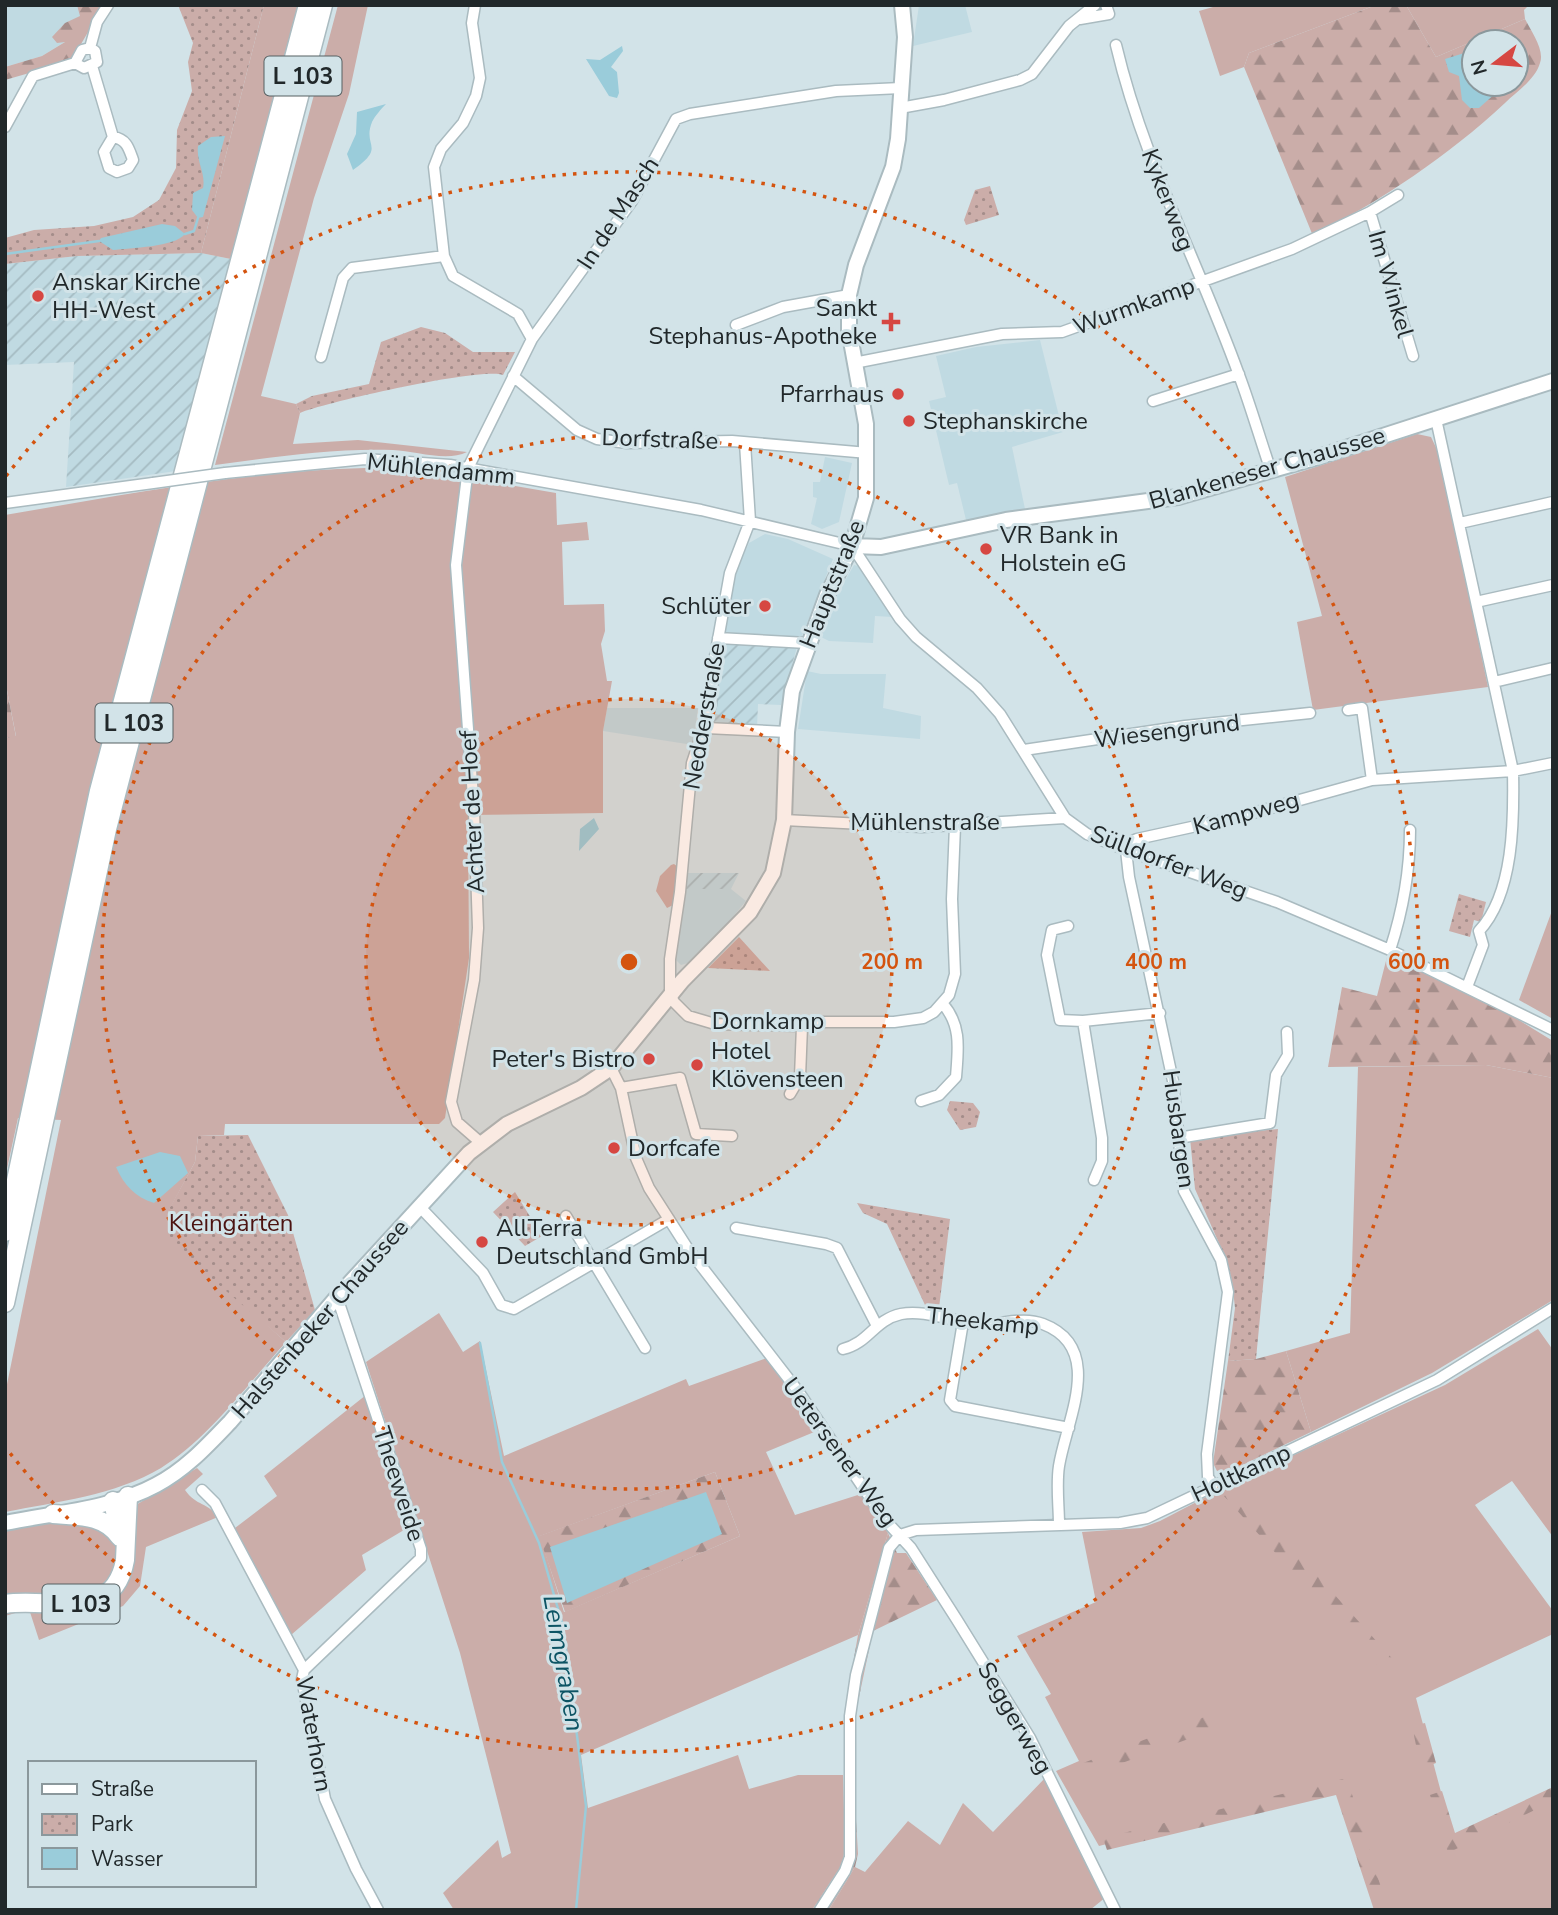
<svg xmlns="http://www.w3.org/2000/svg" width="1558" height="1915" viewBox="0 0 1558 1915" font-family="'Nunito Sans',sans-serif">
<style>
.built{fill:#c0dae2}
.industrial{fill:url(#industrial-furrows)}
.grass{fill:#cbada9;fill-rule:evenodd}
.forest{fill:url(#forest-firs);fill-rule:evenodd}
.park{fill:url(#park-dots)}
.water{fill:#9accda}
.lines{fill:none;stroke-linecap:round;stroke-linejoin:round}
.stream{stroke:#9accda;stroke-width:2.5}
.street-casing{stroke:#aabbc0;stroke-width:13}
.secondary-casing{stroke:#aabbc0;stroke-width:18}
.highway-casing{stroke:#aabbc0;stroke-width:21}
.street{stroke:#fff;stroke-width:10}
.secondary{stroke:#fff;stroke-width:14}
.highway{stroke:#fff;stroke-width:18}
.street-bridge-casing{stroke:#aabbc0;stroke-width:13;stroke-linecap:butt}
.street-bridge{stroke:#fff;stroke-width:10}
.ring{fill:none;stroke:#d4540f;stroke-width:3.5;stroke-dasharray:3.5 7}
.poi-dot{fill:#d64742;stroke:#d2e3e8;stroke-width:2.5}
.labels{text-anchor:middle;stroke-width:6;stroke-linejoin:round;paint-order:stroke}
.shield{fill:#d2e3e8;stroke:#566063;stroke-width:2}
.shield-label{font-size:23px;font-weight:bold;fill:#21282a}
.street-label{font-size:24px;fill:#21282a;stroke:#d2e3e8}
.poi-label{font-size:24px;fill:#21282a;stroke:#d2e3e8;text-anchor:start}
.park-label{font-size:24px;fill:#4c1311;stroke:#d2e3e8}
.water-label{font-size:26px;font-style:italic;fill:#0d5464;stroke:#d2e3e8}
.centre{fill:#d4540f;stroke:#d2e3e8;stroke-width:3.5}
.ring-label{font-size:21px;text-anchor:middle;font-weight:bold;fill:#d4540f;stroke:#d2e3e8;stroke-width:6;stroke-linejoin:round;paint-order:stroke}
</style>
<defs>
<pattern id="industrial-furrows" width="10" height="10" patternUnits="userSpaceOnUse" patternTransform="scale(1.75)"><rect width="10" height="10" fill="#c0dae2"/><path d="M-1 1l2-2M0 10L10 0M9 11l2-2" fill="none" stroke="#a5bbc2"/></pattern>
<pattern id="forest-firs" width="22" height="20" patternUnits="userSpaceOnUse" patternTransform="scale(1.75)"><rect width="22" height="20" fill="#cbada9"/><path d="M5 1l3.5 6h-7zM16 11l3.5 6h-7z" fill="#a48d8a"/></pattern>
<pattern id="park-dots" width="8" height="8" patternUnits="userSpaceOnUse" patternTransform="scale(1.75)"><rect width="8" height="8" fill="#cbada9"/><path d="M2 2h.1M6 6h.1" fill="none" stroke="#a48d8a" stroke-width="1.8" stroke-linecap="round"/></pattern>
</defs>
<rect width="100%" height="100%" fill="#d2e3e8"/>
<path class="built" d="M 5,5 L 89,5 L 68,40 L 42,56 L 5,67 Z
M 919,5 L 965,5 L 972,32 L 913,46 Z
M 1040,340 L 1063,432 L 1012,447 L 1025,509 L 966,520 L 957,483 L 949,485 L 929,401 L 946,397 L 936,356 L 976,347 Z
M 825,457 L 852,463 L 839,522 L 822,529 L 811,524 L 817,498 L 813,497 L 813,482 L 820,482 Z
M 765,534 L 788,539 L 833,559 L 801,638 L 724,634 L 734,575 L 749,543 Z
M 854,565 L 862,567 L 893,617 L 875,616 L 873,643 L 829,641 L 819,636 L 831,605 Z
M 807,671 L 821,674 L 886,674 L 883,708 L 921,716 L 920,739 L 798,729 Z
M 607,708 L 698,708 L 693,745 L 603,731 Z
M 685,889 L 731,889 L 746,901 L 722,930 L 688,963 L 681,965 L 674,958 Z"/>
<path class="industrial" d="M 201,253 L 231,259 L 176,471 L 66,487 L 74,362 L 5,365 L 5,264 L 77,256 Z
M 724,642 L 797,647 L 781,705 L 758,704 L 757,728 L 713,726 L 717,663 Z
M 687,873 L 739,873 L 731,889 L 685,889 Z"/>
<path class="grass" d="M 264,5 L 298,5 L 231,259 L 201,253 Z
M 338,5 L 368,5 L 349,94 L 314,198 L 261,396 L 296,404 L 300,413 L 293,444 L 358,440 L 467,452 C 447,462 415,451 393,450 C 333,448 274,457 215,465 Z
M 1220,5 L 1376,5 L 1249,53 L 1244,67 L 1220,76 L 1199,11 Z
M 1406,5 L 1529,5 L 1524,10 L 1525,19 L 1436,57 Z
M 1417,434 L 1431,437 L 1440,456 L 1488,687 L 1313,710 L 1297,622 L 1322,616 L 1285,477 Z
M 365,468 L 452,475 L 556,493 L 557,525 L 587,522 L 589,540 L 562,542 L 564,605 L 604,604 L 605,631 L 601,644 L 607,681 L 612,681 L 603,731 L 603,813 L 468,815 L 469,958 L 445,1118 L 439,1124 L 225,1124 L 224,1135 L 198,1136 L 195,1162 L 168,1212 L 176,1217 L 268,1326 L 286,1342 C 249,1383 207,1440 161,1468 C 116,1495 56,1502 5,1512 L 5,1394 L 61,1120 L 18,1118 L 5,1178 L 5,738 L 16,736 L 5,680 L 5,515 C 123,495 245,471 365,468 Z
M 671,865 L 674,864 L 678,867 L 675,904 L 667,908 L 656,891 L 660,876 Z
M 1553,908 L 1553,1019 L 1519,1000 Z
M 1486,1065 L 1553,1078 L 1553,1300 L 1432,1373 L 1311,1432 L 1286,1351 L 1350,1333 L 1358,1067 Z
M 439,1313 L 463,1352 L 480,1341 L 504,1456 L 686,1379 L 689,1386 L 767,1358 L 819,1430 L 766,1452 L 795,1515 L 861,1494 L 888,1533 L 858,1635 L 581,1755 L 588,1808 L 738,1755 L 749,1789 L 798,1775 L 843,1775 L 845,1844 L 843,1863 L 812,1910 L 454,1910 L 443,1893 L 498,1840 L 502,1858 L 511,1853 L 460,1653 L 366,1362 ZM 715,1472 L 740,1536 L 564,1612 L 540,1536 Z
M 1538,1329 L 1553,1350 L 1553,1537 L 1512,1481 L 1475,1505 L 1553,1611 L 1553,1634 L 1416,1698 L 1454,1841 L 1553,1793 L 1553,1910 L 1384,1910 L 1344,1784 L 1099,1846 L 1056,1771 L 1079,1761 L 1045,1697 L 1051,1694 L 1017,1636 L 1096,1602 L 1082,1532 L 1141,1528 L 1160,1521 L 1229,1485 L 1445,1385 Z
M 366,1395 L 409,1527 L 362,1555 L 366,1570 L 291,1635 L 235,1528 L 277,1496 L 264,1476 Z
M 197,1468 L 203,1474 L 185,1490 C 196,1506 209,1503 218,1517 L 146,1547 L 140,1586 L 123,1606 L 39,1640 L 29,1609 L 5,1616 L 5,1609 L 113,1595 L 136,1505 Z
M 56,1520 L 97,1522 L 116,1543 L 117,1554 L 110,1577 L 102,1585 L 84,1595 L 5,1594 L 5,1528 Z
M 1046,1777 L 1106,1897 L 1090,1910 L 829,1910 L 855,1867 L 865,1872 L 908,1821 L 940,1845 L 963,1803 L 993,1832 Z"/>
<path class="forest" d="M 77,5 L 104,5 L 71,61 L 5,80 L 5,67 L 42,56 L 65,42 L 57,43 L 52,37 L 65,23 L 80,16 Z
M 1376,5 L 1406,5 L 1436,57 L 1525,19 C 1531,31 1545,50 1540,63 C 1535,80 1517,91 1505,103 C 1447,157 1383,199 1313,236 L 1244,67 L 1249,53 ZM 1474,42 L 1516,42 L 1516,84 L 1474,84 Z
M 5,680 L 16,737 L 5,738 Z
M 1388,953 L 1509,1014 L 1553,1041 L 1553,1078 L 1486,1065 L 1328,1067 L 1342,987 L 1377,996 Z
M 1286,1351 L 1311,1432 L 1224,1474 L 1218,1473 L 1213,1463 L 1228,1361 L 1256,1359 Z
M 715,1472 L 740,1536 L 565,1612 L 539,1536 Z
M 1239,1489 L 1398,1665 L 1384,1673 L 1224,1496 Z
M 888,1533 L 897,1553 L 906,1553 L 937,1600 L 873,1631 L 855,1716 L 853,1766 L 858,1854 L 855,1867 L 829,1910 L 812,1910 L 843,1863 L 845,1844 L 844,1715 L 858,1635 Z
M 1212,1714 L 1216,1729 L 1075,1780 L 1070,1768 Z
M 1425,1723 L 1436,1763 L 1421,1769 L 1412,1726 Z
M 1347,1778 L 1388,1910 L 1374,1910 L 1336,1795 L 1107,1850 L 1103,1838 Z
M 1553,1787 L 1553,1801 L 1448,1853 L 1430,1795 L 1442,1791 L 1455,1833 Z"/>
<path class="park" d="M 178,5 L 264,5 L 201,253 L 77,256 L 5,264 L 5,238 L 34,230 L 94,226 L 133,217 L 159,200 L 176,168 L 177,130 L 192,91 L 188,62 L 193,43 Z
M 990,186 L 999,215 L 966,225 L 964,220 L 975,190 Z
M 421,327 L 445,333 L 473,352 L 515,352 L 503,375 C 482,367 326,402 300,413 L 296,404 L 312,396 L 369,384 L 381,342 Z
M 1459,894 L 1486,902 L 1481,922 L 1474,920 L 1470,937 L 1449,931 Z
M 739,937 L 770,971 L 708,968 Z
M 950,1101 L 973,1103 L 980,1112 L 976,1127 L 960,1130 L 947,1110 Z
M 1278,1129 L 1256,1359 L 1228,1361 L 1235,1308 L 1232,1281 L 1226,1259 L 1195,1189 L 1190,1138 Z
M 248,1135 L 288,1215 L 315,1310 L 286,1342 L 165,1239 L 176,1217 L 168,1211 L 195,1162 L 198,1136 Z
M 515,1192 L 542,1236 L 525,1246 L 493,1212 Z
M 857,1203 L 950,1219 L 939,1308 L 925,1305 L 887,1224 L 863,1213 Z"/>
<path class="water" d="M 622,46 L 623,51 L 611,67 L 617,72 L 619,93 L 617,98 L 609,96 L 586,59 L 600,60 Z
M 1474,50 L 1474,84 L 1506,84 L 1479,108 L 1470,108 L 1462,100 L 1459,76 L 1449,72 L 1445,59 Z
M 386,104 C 381,109 375,116 372,122 C 362,147 387,146 353,170 L 347,154 L 356,134 L 357,112 Z
M 225,136 L 203,217 L 198,218 L 192,210 L 193,193 L 203,188 C 206,173 196,162 198,146 L 211,137 Z
M 162,224 L 175,226 L 185,234 C 175,247 130,248 113,250 L 99,241 L 101,238 Z
M 594,818 L 599,829 L 579,851 L 580,829 Z
M 160,1152 L 180,1156 L 188,1173 L 154,1203 C 135,1197 124,1185 116,1167 Z
M 706,1492 L 722,1534 L 567,1603 L 550,1547 Z"/>
<g class="lines">
<path class="stream" d="M 185,234 L 194,231 L 198,218
M 5,254 L 99,241
M 480,1343 L 502,1462 L 539,1543 L 563,1626 L 586,1806 L 576,1910"/>
<g class="street-casing">
<path id="street" d="M 475,5 L 472,23 L 480,78 L 476,96 L 463,123 L 441,149 L 434,167 L 444,256 L 453,276 L 518,314 L 532,339
M 1080,19 L 1109,14 L 1106,5
M 1116,45 C 1143,160 1199,264 1239,375 C 1251,407 1260,439 1271,471
M 75,63 L 84,68 L 97,62 L 95,51 L 90,48
M 92,66 L 113,137
M 900,108 L 944,100 L 1020,80 L 1032,74 L 1069,26 L 1095,5
M 5,127 L 33,76 L 75,63 L 82,50 L 90,48 L 97,22 L 108,5
M 113,137 C 127,139 129,149 133,160 L 128,168 L 117,172 L 109,168 L 104,152 Z
M 1370,212 L 1413,356
M 736,325 L 783,307 L 849,295
M 321,357 L 343,278 L 352,268 L 444,256
M 854,363 L 1002,334 L 1062,332 L 1292,249 L 1370,212 L 1398,195
M 513,376 L 577,430 L 597,439 L 627,443 L 732,441 L 868,453
M 1153,401 L 1239,374
M 1436,419 L 1513,771 C 1514,819 1514,894 1479,931 L 1483,945 L 1467,987
M 745,443 L 750,521 L 730,573 L 714,662 L 711,705 L 692,763 L 680,892 L 670,959 L 670,994 L 674,1002 L 688,1016 L 715,1024 L 802,1026 L 817,1022 L 894,1022 L 923,1018 L 934,1012 L 949,995 L 955,974 L 952,899 L 955,826
M 225,473 L 365,459 L 450,465 L 701,510 L 852,546 L 900,619 L 916,637 L 977,688 L 1000,714 L 1065,818 L 1087,834 L 1126,850 L 1277,902 L 1390,950 L 1553,1030
M 5,503 L 153,483
M 1460,523 L 1553,502
M 1476,602 L 1553,585
M 718,638 L 807,643
M 1494,682 L 1553,668
M 1348,710 L 1362,708 L 1372,780
M 706,728 L 787,732
M 1024,750 L 1185,726 L 1310,713
M 784,820 L 922,827 L 1065,818
M 1120,847 L 1137,839 L 1242,816 L 1372,780 L 1513,771 L 1553,763
M 1126,850 L 1129,877 L 1173,1081 L 1184,1191 L 1221,1260 L 1228,1292 L 1207,1454 L 1208,1477 L 1213,1485
M 1068,926 L 1052,930 L 1047,955 L 1060,1020 L 1083,1021 L 1160,1013
M 1390,950 C 1403,910 1410,872 1410,830
M 1083,1021 L 1102,1138 L 1102,1161 L 1094,1180
M 611,1068 L 621,1088 L 636,1158 L 649,1188 L 688,1249 L 798,1391 L 885,1520 L 911,1548 L 957,1620 L 1030,1738 L 1115,1910
M 621,1088 L 680,1078 L 696,1134 L 732,1136
M 790,1094 L 800,1077 L 802,1026
M 921,1101 L 939,1095 L 956,1077 C 958,1050 962,1026 943,1004
M 1178,1138 L 1270,1123 L 1276,1075 L 1288,1055 L 1287,1032
M 481,1143 L 457,1122 L 451,1102 L 474,980 L 478,928 L 474,811 L 456,565 L 468,468 L 532,339 L 632,201 L 676,119 L 690,114 L 836,91 L 901,88
M 419,1206 L 483,1273 L 501,1305 L 514,1309 L 669,1219
M 566,1216 L 645,1348
M 736,1228 L 826,1244 L 837,1248 L 876,1324
M 963,1322 L 950,1400 L 955,1406 L 1069,1428
M 843,1349 C 869,1343 874,1320 901,1314 C 926,1309 955,1323 980,1324 C 1001,1325 1023,1316 1043,1324 C 1106,1348 1066,1421 1059,1466 C 1056,1485 1059,1506 1059,1525
M 202,1490 L 215,1503 L 304,1670 L 302,1679 L 325,1799 L 356,1869 L 378,1910
M 304,1670 L 421,1558 L 421,1549 L 337,1297
M 820,1910 L 845,1871 L 850,1857 L 850,1716 L 856,1675 L 889,1548 L 900,1535 L 916,1530 L 1120,1523 L 1147,1518 L 1437,1380 L 1553,1308"/>
</g>
<g class="secondary-casing">
<path id="secondary" d="M 852,546 L 881,547 L 1006,520 L 1178,497 L 1318,457 L 1553,381
M 5,1523 C 54,1513 112,1509 156,1485 C 185,1470 207,1446 230,1422 L 337,1297 L 469,1153 L 507,1124 L 581,1088 L 611,1068 L 682,981 L 750,912 L 773,873 L 784,820 L 787,732 L 792,691 L 827,595 L 852,546 L 866,498 L 866,424 L 849,330 L 849,295 L 856,265 L 893,167 L 898,139 L 905,37 L 902,5"/>
</g>
<g class="highway-casing">
<path id="highway" d="M 5,1232 L 99,791 L 308,5
M 5,1303 L 107,829 L 323,5
M 113,1501 L 120,1536
M 53,1514 C 78,1516 104,1514 120,1537
M 5,1604 C 50,1597 114,1624 125,1560 L 128,1496"/>
</g>
<use href="#street" class="street"/>
<use href="#secondary" class="secondary"/>
<use href="#highway" class="highway"/>
<g class="street-bridge-casing">
<path id="street-bridge" d="M 153,483 L 225,473"/>
</g>
<use href="#street-bridge" class="street-bridge"/>
</g>
<circle cx="629" cy="962" r="263" fill="#d4540f" fill-opacity=".12"/>
<g class="ring">
<circle cx="629" cy="962" r="263"/>
<circle cx="629" cy="962" r="527"/>
<path d="M6 476A790 790 0 1 1 6 1448"/>
</g>
<g class="poi-dot">
<circle cx="38" cy="296" r="7"/>
<path d="M887.5 311.5h7v7h7v7h-7v7h-7v-7h-7v-7h7z"/>
<circle cx="898" cy="394" r="7"/>
<circle cx="909" cy="421" r="7"/>
<circle cx="986" cy="549" r="7"/>
<circle cx="765" cy="606" r="7"/>
<circle cx="649" cy="1059" r="7"/>
<circle cx="697" cy="1065" r="7"/>
<circle cx="614" cy="1148" r="7"/>
<circle cx="482" cy="1242" r="7"/>
</g>
<g class="labels">
<g class="shield">
<rect x="264.5" y="56.5" width="77" height="39" rx="5"/>
<rect x="95.5" y="703.5" width="77" height="39" rx="5"/>
<rect x="42.5" y="1584.5" width="77" height="39" rx="5"/>
</g>
<g class="shield-label">
<text x="303" y="84">L 103</text>
<text x="134" y="731">L 103</text>
<text x="81" y="1612">L 103</text>
</g>
<g class="street-label">
<text transform="translate(1168 200) rotate(69)" y="8">Kykerweg</text>
<text transform="translate(618 213) rotate(-57)" y="8">In de Masch</text>
<text transform="translate(1391 284) rotate(74)" y="8">Im Winkel</text>
<text transform="translate(1134 306) rotate(-20)" y="8">Wurmkamp</text>
<text transform="translate(660 439) rotate(2)" y="8">Dorfstraße</text>
<text transform="translate(1267 468) rotate(-16)" y="8">Blankeneser Chaussee</text>
<text transform="translate(441 469) rotate(6)" y="8">Mühlendamm</text>
<text transform="translate(832 584) rotate(-68)" y="8">Hauptstraße</text>
<text transform="translate(704 716) rotate(-80)" y="8">Nedderstraße</text>
<text transform="translate(1167 731) rotate(-7)" y="8">Wiesengrund</text>
<text transform="translate(472 812) rotate(-93)" y="8">Achter de Hoef</text>
<text transform="translate(1246 813) rotate(-15)" y="8">Kampweg</text>
<text x="925" y="830">Mühlenstraße</text>
<text transform="translate(1169 862) rotate(21)" y="8">Sülldorfer Weg</text>
<text x="768" y="1029">Dornkamp</text>
<text transform="translate(1179 1129) rotate(82)" y="8">Husbargen</text>
<text transform="translate(320 1319) rotate(-49)" y="8">Halstenbeker Chaussee</text>
<text transform="translate(983 1321) rotate(6)" y="8">Theekamp</text>
<text transform="translate(840 1452) rotate(54)" y="8">Uetersener Weg</text>
<text transform="translate(1241 1473) rotate(-25)" y="8">Holtkamp</text>
<text transform="translate(399 1484) rotate(72)" y="8">Theeweide</text>
<text transform="translate(1015 1718) rotate(60)" y="8">Seggerweg</text>
<text transform="translate(314 1734) rotate(80)" y="8">Waterhorn</text>
</g>
<g class="poi-label">
<text x="52" y="290">Anskar Kirche<tspan x="52" dy="28">HH-West</tspan></text>
<text x="877" y="316" text-anchor="end">Sankt<tspan x="877" dy="28">Stephanus-Apotheke</tspan></text>
<text x="884" y="402" text-anchor="end">Pfarrhaus</text>
<text x="923" y="429">Stephanskirche</text>
<text x="1000" y="543">VR Bank in<tspan x="1000" dy="28">Holstein eG</tspan></text>
<text x="751" y="614" text-anchor="end">Schlüter</text>
<text x="711" y="1059">Hotel<tspan x="711" dy="28">Klövensteen</tspan></text>
<text x="635" y="1067" text-anchor="end">Peter's Bistro</text>
<text x="628" y="1156">Dorfcafe</text>
<text x="496" y="1236">AllTerra<tspan x="496" dy="28">Deutschland GmbH</tspan></text>
</g>
<g class="park-label">
<text x="231" y="1231">Kleingärten</text>
</g>
<g class="water-label">
<text transform="translate(564 1663) rotate(80)" y="9">Leimgraben</text>
</g>
</g>
<circle cx="629" cy="962" r="10" class="centre"/>
<g class="ring-label">
<text x="892" y="969">200 m</text>
<text x="1156" y="969">400 m</text>
<text x="1419" y="969">600 m</text>
</g>
<rect width="1558" height="1915" fill="none" stroke="#21282a" stroke-width="14"/>
<rect x="28" y="1761" width="228" height="126" fill="#d2e3e8" stroke="#8b989c" stroke-width="2"/>
<rect x="42" y="1784" width="35" height="10" fill="#ffffff" stroke="#8b989c" stroke-width="2"/>
<text x="91" y="1796" font-size="21" fill="#21282a">Straße</text>
<rect x="42" y="1814" width="35" height="21" fill="url(#park-dots)" stroke="#8b989c" stroke-width="2"/>
<text x="91" y="1831" font-size="21" fill="#21282a">Park</text>
<rect x="42" y="1848" width="35" height="21" fill="#9accda" stroke="#8b989c" stroke-width="2"/>
<text x="91" y="1866" font-size="21" fill="#21282a">Wasser</text>
<g transform="translate(1495 63) rotate(254)"><circle r="33" fill="#d2e3e8" stroke="#8b989c" stroke-width="2"/>
<path d="M0-5L12 26L0 18L-12 26Z" fill="#d64742"/>
<text y="-10" font-size="19" font-weight="bold" text-anchor="middle" fill="#21282a">N</text>
</g>
</svg>
